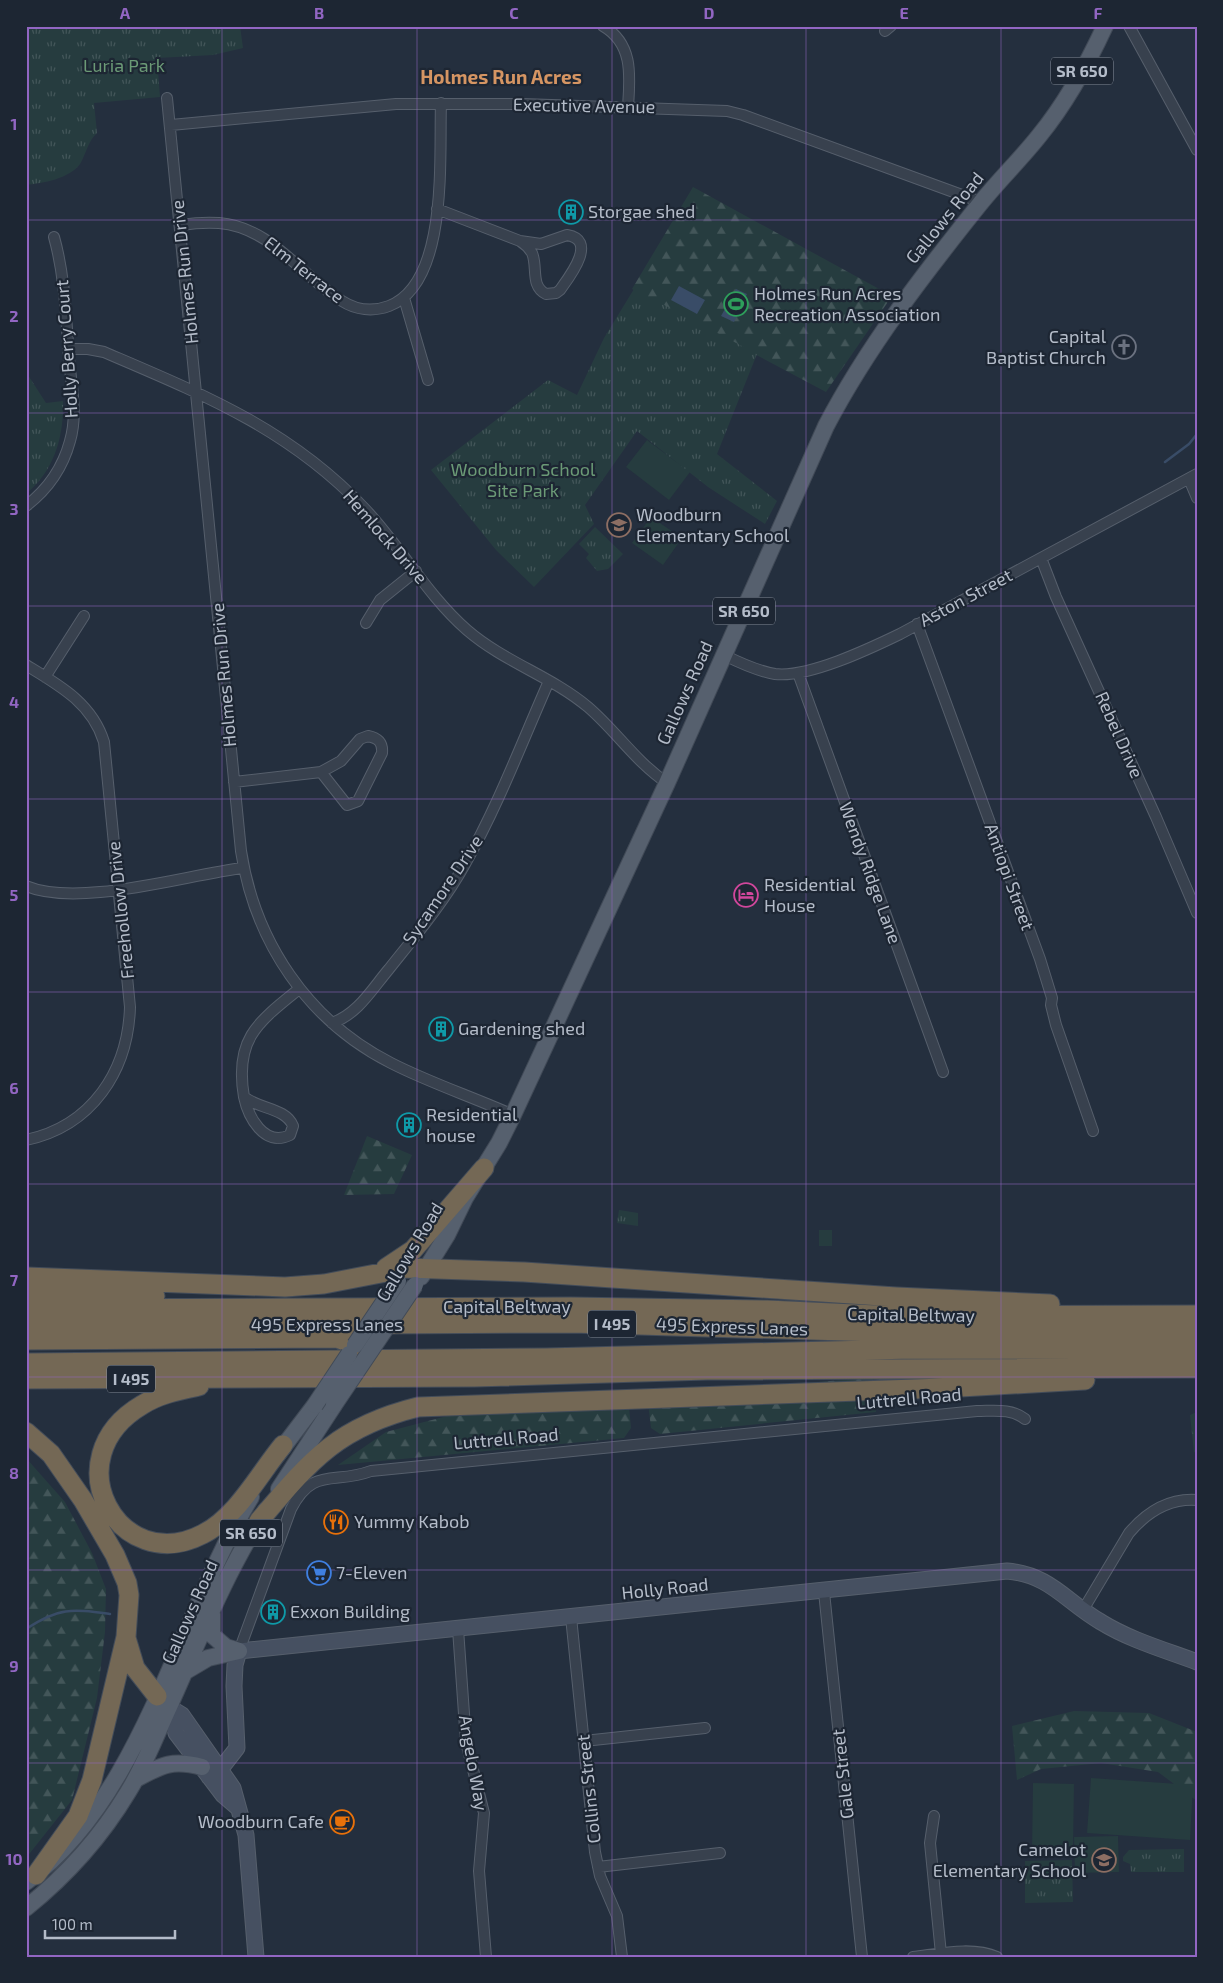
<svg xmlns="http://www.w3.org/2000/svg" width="1223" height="1983" viewBox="0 0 1223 1983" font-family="'Exo 2',sans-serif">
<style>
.grass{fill:#263c3f}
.forest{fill:url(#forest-firs)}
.park{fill:url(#park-tufts)}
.water{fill:#394c67}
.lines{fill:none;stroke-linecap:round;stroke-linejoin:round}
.stream{stroke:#394c67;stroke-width:2.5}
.street-casing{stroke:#565f6c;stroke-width:12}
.secondary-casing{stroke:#565f6c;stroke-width:17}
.primary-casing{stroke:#414a57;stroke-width:18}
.highway-casing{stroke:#434c59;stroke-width:21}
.street{stroke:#38414e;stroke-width:10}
.secondary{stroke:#465061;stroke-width:15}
.primary{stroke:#56606e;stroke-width:16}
.highway{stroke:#746855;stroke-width:19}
.primary-bridge-casing{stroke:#414a57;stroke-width:18;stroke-linecap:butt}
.primary-bridge{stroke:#56606e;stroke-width:16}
.grid{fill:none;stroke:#9266c3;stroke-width:1;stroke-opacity:0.55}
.labels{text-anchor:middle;stroke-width:4.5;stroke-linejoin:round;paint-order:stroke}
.shield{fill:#1d2633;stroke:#878f9c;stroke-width:1}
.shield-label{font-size:16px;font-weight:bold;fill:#b4bcc9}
.park-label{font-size:18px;fill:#6b9a76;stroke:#1d2633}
.street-label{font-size:18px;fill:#b4bcc9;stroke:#1d2633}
.poi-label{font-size:18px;fill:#b4bcc9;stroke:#1d2633;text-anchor:start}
.neighbourhood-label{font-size:19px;font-weight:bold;fill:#d59563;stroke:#1d2633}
.neatline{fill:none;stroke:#9266c3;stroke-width:2}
.grid-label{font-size:16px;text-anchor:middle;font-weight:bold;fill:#9266c3}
</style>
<defs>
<pattern id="forest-firs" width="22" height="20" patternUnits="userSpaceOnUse" patternTransform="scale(1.25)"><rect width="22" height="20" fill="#263c3f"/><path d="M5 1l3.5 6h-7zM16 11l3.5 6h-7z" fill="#435659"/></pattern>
<pattern id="park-tufts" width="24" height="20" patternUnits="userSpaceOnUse" patternTransform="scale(1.25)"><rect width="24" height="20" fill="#263c3f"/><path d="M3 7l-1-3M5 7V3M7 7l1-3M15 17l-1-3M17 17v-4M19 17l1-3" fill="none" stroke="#435659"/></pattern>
</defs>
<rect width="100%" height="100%" fill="#242f3e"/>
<path class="grass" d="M 647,440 L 690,472 L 669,500 L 626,467 Z
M 651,517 L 682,538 L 663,565 L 632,543 Z
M 819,1230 L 832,1230 L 832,1246 L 819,1246 Z
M 1091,1778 L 1193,1785 L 1190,1840 L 1087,1833 Z
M 1033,1783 L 1074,1784 L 1073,1851 L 1032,1851 Z
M 1118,1836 L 1119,1872 L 1075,1873 L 1074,1837 Z"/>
<path class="forest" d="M 693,187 L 892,296 L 826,392 L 632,289 Z
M 367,1136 L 412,1155 L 394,1194 L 344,1195 Z
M 873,1378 L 876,1412 L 660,1434 L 651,1428 L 647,1394 Z
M 628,1396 L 631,1428 L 624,1438 L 338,1465 L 386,1432 L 451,1415 Z
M 1197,1412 L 1197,1453 L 1194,1452 L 1190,1415 Z
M 26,1458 L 65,1502 L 92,1553 L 106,1589 L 105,1632 L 97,1698 L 72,1800 L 26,1858 Z
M 1074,1711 L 1149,1713 L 1197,1732 L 1197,1801 L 1158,1772 L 1101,1763 L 1041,1769 L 1017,1780 L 1012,1726 Z"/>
<path class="park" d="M 26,26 L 240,26 L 243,48 L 213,55 L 157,58 L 160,97 L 94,103 L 97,133 C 88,141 86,154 80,164 C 69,179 43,183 26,185 Z
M 634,289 L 757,354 L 717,454 L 777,501 L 765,524 L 708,487 L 637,431 L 585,505 L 594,524 L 534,587 L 496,550 L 431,470 L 548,380 L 577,395 L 604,338 Z
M 26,372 L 46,403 L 63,401 C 64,437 54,471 26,494 Z
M 595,527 L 623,554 L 608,569 L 597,571 L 586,558 L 589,554 L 579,544 Z
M 619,1210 L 638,1213 L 638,1226 L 617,1223 Z
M 1184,1849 L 1184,1872 L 1131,1872 L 1130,1864 L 1123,1861 L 1123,1857 L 1129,1850 Z
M 1072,1860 L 1073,1902 L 1025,1903 L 1025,1861 Z"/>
<path class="water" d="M 679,286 L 705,300 L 697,314 L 671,300 Z
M 736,289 L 747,294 L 734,322 L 721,316 Z"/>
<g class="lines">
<path class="stream" d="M 1165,462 L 1189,444 L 1197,434
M 26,1629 C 59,1607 72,1609 110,1614"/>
<g class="street-casing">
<path id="street" d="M 603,26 C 634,44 630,77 628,107
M 1129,26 L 1197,150
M 885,31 L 891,26
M 167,98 L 241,851 C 255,942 308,1021 391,1063 C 430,1083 473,1097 513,1115
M 171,125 L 396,104 L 522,104 L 727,111 L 743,115 L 981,202
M 437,209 L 520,241
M 181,225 C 194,223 206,222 219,223 C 271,227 300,275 342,301 C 356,310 373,312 389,306 C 449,283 439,157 441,103
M 567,235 C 598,240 570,276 560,290 L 556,293 L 546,294 C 530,286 538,267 532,253 C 529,248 525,244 520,241 L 541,244 Z
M 404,298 L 428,380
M 68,349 L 88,349 L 104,352 C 202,394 290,429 365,509 C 401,547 427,595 467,630 C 504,662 551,676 588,707 C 616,731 636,762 667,783
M 1189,479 L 1197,498
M 26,506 C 47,490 63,467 70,441 C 78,414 71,385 69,358 C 66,318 65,276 54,237
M 1041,558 L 1056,597 L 1156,817 L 1197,913
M 366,623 L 380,600 L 416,571
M 917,624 L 1040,959 L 1052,998 L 1051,1005 L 1056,1025 L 1093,1131
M 724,655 C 740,663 757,671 775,674 C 808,678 869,649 900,634 L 1197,474
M 26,665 C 59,685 92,703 104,742 L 130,1007 C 128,1071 92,1126 26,1140
M 798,673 L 943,1072
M 45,677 L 84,616
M 368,736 C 378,738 383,742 382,753 L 358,801 L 347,805 L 321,772 L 341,761 L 360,739 Z
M 234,782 L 321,772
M 26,886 C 79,908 185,875 243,868
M 332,1023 C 358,1014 372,989 389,969 C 416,935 444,902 465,864 C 498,806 522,742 549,681
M 244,1097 C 259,1109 286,1108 293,1126 L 290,1135 C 264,1148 248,1116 244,1097 Z
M 244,1097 C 234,1039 258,1022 299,989
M 824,1592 L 862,1957
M 1083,1610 L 1129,1533 C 1146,1513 1169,1498 1197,1500
M 571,1617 L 595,1852 L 600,1876 L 617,1916 L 622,1957
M 458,1629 L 466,1742 L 484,1813 L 479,1871 L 486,1957
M 239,1651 L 291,1509 C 313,1466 334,1485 371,1471 L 977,1411 C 994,1411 1011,1408 1025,1419
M 584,1741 L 705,1728
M 934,1816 L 930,1843 L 941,1954
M 598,1867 L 720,1853
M 913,1957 C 939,1954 972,1946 997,1957"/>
</g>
<g class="secondary-casing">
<path id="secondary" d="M 169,1707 L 182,1715 L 233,1788 L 246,1835 L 256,1957
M 169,1707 L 176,1733 L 223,1795 L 237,1807
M 209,1777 L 223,1766 L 237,1748 L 234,1686 L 235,1665 L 239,1651 L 1007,1571 C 1051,1575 1066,1602 1101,1622 C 1130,1640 1165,1650 1197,1662"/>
</g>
<g class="primary-casing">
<path id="primary" d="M 421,1277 L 447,1235 L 465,1198 L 499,1143 L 513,1115 L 667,783 L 826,426 C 868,346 923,275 979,205 C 998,181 1020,160 1039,136 C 1066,103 1087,65 1105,26
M 277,1455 L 315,1405
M 279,1489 L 334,1405
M 212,1614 L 212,1635 L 226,1647 L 239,1651
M 186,1671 L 208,1658 L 239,1651
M 136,1779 C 162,1765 172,1759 202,1767
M 26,1882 C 143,1797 178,1618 251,1497
M 26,1908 C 67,1875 101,1837 128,1792 C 145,1765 156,1735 169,1707 C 199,1640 226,1571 266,1510"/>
</g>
<g class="highway-casing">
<path id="highway" d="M 386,1268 L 413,1250 L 484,1168
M 26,1277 L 285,1287 L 324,1284 L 407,1268 L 524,1272 L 896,1297 L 1050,1304
M 26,1292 L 155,1296
M 26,1309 L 571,1307 L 767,1310 L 897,1316 L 1197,1315
M 26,1326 L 573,1323 L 911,1333 L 1197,1333
M 26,1340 L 337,1338 L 355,1345 L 365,1357
M 26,1363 L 546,1358 L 911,1349 L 1197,1350
M 26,1379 L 474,1377 L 707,1370 L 897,1369 L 1197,1368
M 199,1386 C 180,1390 159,1394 142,1405 C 52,1458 119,1578 203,1534 C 237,1517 259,1474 283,1445
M 26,1432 L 51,1454 L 83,1500 L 115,1555 L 127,1583 L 129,1595 L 126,1637 L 92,1780 L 78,1816 L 36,1875
M 259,1521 C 310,1461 337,1427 418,1407 L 943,1388 L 1085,1380
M 126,1638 L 135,1668 L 157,1696"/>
</g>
<use href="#street" class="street"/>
<use href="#secondary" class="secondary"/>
<use href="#primary" class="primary"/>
<use href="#highway" class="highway"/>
<g class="primary-bridge-casing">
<path id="primary-bridge" d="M 355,1345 L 398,1281
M 315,1405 L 349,1354
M 334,1405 L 415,1285"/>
</g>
<use href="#primary-bridge" class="primary-bridge"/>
</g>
<path class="grid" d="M 222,26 L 222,1957M 417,26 L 417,1957M 612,26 L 612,1957M 806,26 L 806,1957M 1001,26 L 1001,1957M 26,220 L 1197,220M 26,413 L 1197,413M 26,606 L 1197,606M 26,799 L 1197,799M 26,992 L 1197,992M 26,1184 L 1197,1184M 26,1377 L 1197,1377M 26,1570 L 1197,1570M 26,1763 L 1197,1763"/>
<defs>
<g id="building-ring" transform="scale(1.25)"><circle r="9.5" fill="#1d2633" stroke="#0f9aa8" stroke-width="1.5"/><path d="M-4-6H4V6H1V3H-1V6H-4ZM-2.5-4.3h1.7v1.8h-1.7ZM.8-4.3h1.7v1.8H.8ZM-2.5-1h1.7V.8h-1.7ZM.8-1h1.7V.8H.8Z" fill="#0f9aa8"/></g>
<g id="stadium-ring" transform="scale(1.25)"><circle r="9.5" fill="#1d2633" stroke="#2e9e5b" stroke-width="1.5"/><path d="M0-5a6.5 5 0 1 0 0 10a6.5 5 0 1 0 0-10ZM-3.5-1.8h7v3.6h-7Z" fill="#2e9e5b"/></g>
<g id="church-ring" transform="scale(1.25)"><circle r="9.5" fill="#1d2633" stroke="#6b7280" stroke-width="1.5"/><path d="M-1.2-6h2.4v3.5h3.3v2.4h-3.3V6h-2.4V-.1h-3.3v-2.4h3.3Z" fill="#6b7280"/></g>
<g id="school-ring" transform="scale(1.25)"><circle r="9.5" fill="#1d2633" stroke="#8d6e63" stroke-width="1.5"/><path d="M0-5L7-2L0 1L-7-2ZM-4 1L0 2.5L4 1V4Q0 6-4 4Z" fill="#8d6e63"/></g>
<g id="hotel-ring" transform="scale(1.25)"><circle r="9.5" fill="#1d2633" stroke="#d1479c" stroke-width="1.5"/><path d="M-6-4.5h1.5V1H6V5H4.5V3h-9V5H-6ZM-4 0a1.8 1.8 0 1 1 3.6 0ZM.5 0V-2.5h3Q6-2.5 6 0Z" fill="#d1479c"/></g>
<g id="restaurant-ring" transform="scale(1.25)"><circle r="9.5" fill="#1d2633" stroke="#e8710a" stroke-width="1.5"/><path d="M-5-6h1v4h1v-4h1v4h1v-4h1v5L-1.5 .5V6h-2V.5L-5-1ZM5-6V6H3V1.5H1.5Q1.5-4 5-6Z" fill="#e8710a"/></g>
<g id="supermarket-ring" transform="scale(1.25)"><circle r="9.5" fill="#1d2633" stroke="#3f7fe0" stroke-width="1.5"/><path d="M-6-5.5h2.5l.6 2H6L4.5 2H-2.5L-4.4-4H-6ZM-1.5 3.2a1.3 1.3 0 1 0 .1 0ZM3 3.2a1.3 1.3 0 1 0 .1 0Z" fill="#3f7fe0"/></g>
<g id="cafe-ring" transform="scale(1.25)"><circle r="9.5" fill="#1d2633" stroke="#e8710a" stroke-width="1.5"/><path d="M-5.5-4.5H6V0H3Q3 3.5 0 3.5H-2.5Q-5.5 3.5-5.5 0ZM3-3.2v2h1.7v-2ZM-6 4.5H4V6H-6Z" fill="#e8710a"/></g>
</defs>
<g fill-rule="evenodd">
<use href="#building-ring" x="571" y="212"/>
<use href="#stadium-ring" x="736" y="304"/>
<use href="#church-ring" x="1124" y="347"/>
<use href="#school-ring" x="619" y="525"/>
<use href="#hotel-ring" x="746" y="895"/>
<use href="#building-ring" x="441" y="1029"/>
<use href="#building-ring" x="409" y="1125"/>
<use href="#restaurant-ring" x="336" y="1522"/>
<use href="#supermarket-ring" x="319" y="1573"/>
<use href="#building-ring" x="273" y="1612"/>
<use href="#cafe-ring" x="342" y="1822"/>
<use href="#school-ring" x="1104" y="1860"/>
</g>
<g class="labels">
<g class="shield">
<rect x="1051" y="57.5" width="62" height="27" rx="4"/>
<rect x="713" y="597.5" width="62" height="27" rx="4"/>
<rect x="588" y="1310.5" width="48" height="27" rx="4"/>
<rect x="107" y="1365.5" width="48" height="27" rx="4"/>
<rect x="220" y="1519.5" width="62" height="27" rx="4"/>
</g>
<g class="shield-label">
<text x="1082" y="77">SR 650</text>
<text x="744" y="617">SR 650</text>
<text x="612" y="1330">I 495</text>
<text x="131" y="1385">I 495</text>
<text x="251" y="1539">SR 650</text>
</g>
<g class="park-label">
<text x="124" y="72">Luria Park</text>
<text x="523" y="476">Woodburn School<tspan x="523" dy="21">Site Park</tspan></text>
</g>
<g class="street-label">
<text transform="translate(584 106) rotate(1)" y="6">Executive Avenue</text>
<text transform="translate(945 218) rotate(-51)" y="6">Gallows Road</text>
<text transform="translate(304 270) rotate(38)" y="6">Elm Terrace</text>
<text transform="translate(185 272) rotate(-96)" y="6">Holmes Run Drive</text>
<text transform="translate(67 349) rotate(-94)" y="6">Holly Berry Court</text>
<text transform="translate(385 537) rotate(49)" y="6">Hemlock Drive</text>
<text transform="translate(966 598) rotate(-28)" y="6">Aston Street</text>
<text transform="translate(224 675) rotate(-95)" y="6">Holmes Run Drive</text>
<text transform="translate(685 693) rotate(-66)" y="6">Gallows Road</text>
<text transform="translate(1119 735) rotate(66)" y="6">Rebel Drive</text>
<text transform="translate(870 873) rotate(70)" y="6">Wendy Ridge Lane</text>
<text transform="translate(1009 877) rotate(70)" y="6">Antiopi Street</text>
<text transform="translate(443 890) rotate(-56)" y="6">Sycamore Drive</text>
<text transform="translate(121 910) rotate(-96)" y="6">Freehollow Drive</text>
<text transform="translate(410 1252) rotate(-59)" y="6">Gallows Road</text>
<text x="507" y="1313">Capital Beltway</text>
<text transform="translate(911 1315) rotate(1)" y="6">Capital Beltway</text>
<text x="327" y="1331">495 Express Lanes</text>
<text transform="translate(732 1327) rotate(2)" y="6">495 Express Lanes</text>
<text transform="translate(909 1399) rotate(-5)" y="6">Luttrell Road</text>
<text transform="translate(506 1439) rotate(-5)" y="6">Luttrell Road</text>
<text transform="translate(665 1589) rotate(-6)" y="6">Holly Road</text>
<text transform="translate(190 1612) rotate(-66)" y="6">Gallows Road</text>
<text transform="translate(473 1763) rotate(80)" y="6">Angelo Way</text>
<text transform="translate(843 1774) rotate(-96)" y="6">Gale Street</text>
<text transform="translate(589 1789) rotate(-96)" y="6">Collins Street</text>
</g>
<g class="poi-label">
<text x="588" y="218">Storgae shed</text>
<text x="754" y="300">Holmes Run Acres<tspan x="754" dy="21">Recreation Association</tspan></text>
<text x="1106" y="343" text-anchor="end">Capital<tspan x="1106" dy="21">Baptist Church</tspan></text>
<text x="636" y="521">Woodburn<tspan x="636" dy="21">Elementary School</tspan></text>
<text x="764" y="891">Residential<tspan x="764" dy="21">House</tspan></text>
<text x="458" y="1035">Gardening shed</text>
<text x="426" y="1121">Residential<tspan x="426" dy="21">house</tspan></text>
<text x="354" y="1528">Yummy Kabob</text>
<text x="336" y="1579">7-Eleven</text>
<text x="290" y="1618">Exxon Building</text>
<text x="324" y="1828" text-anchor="end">Woodburn Cafe</text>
<text x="1086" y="1856" text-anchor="end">Camelot<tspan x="1086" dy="21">Elementary School</tspan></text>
</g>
<g class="neighbourhood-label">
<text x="501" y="84">Holmes Run Acres</text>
</g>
</g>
<rect width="1223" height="1983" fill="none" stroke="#1d2633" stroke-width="55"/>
<path d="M45 1930v8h130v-8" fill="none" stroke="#b4bcc9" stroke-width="2.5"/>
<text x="52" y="1930" font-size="15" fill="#b4bcc9" stroke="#1d2633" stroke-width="4" paint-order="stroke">100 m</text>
<rect x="28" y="28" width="1168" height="1928" class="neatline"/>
<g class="grid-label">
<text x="125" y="19">A</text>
<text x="319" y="19">B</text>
<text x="514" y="19">C</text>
<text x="709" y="19">D</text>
<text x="904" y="19">E</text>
<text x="1098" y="19">F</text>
<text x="14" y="130">1</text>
<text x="14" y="322">2</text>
<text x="14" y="515">3</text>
<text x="14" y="708">4</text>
<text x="14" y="901">5</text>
<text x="14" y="1094">6</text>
<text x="14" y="1286">7</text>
<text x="14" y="1479">8</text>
<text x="14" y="1672">9</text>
<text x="14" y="1865">10</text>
</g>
</svg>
